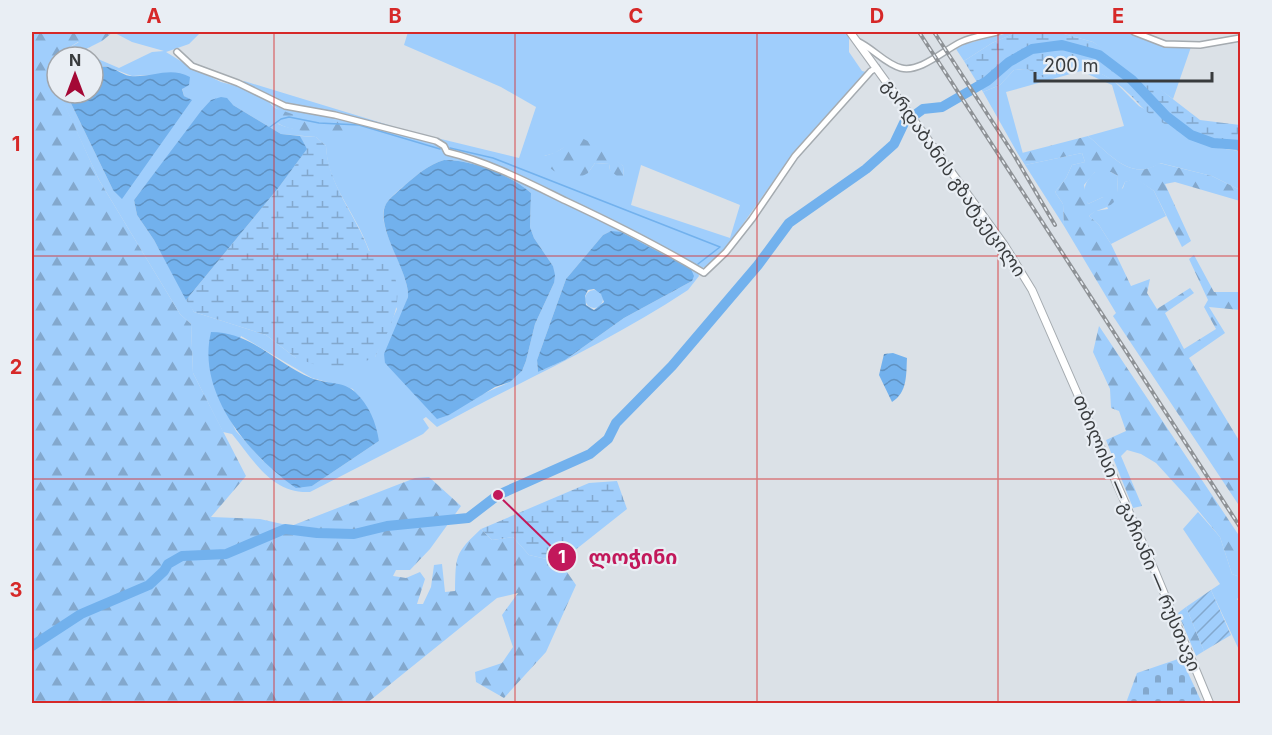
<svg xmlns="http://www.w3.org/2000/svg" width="1272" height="735" viewBox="0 0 1272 735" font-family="Inter,'Noto Sans Georgian',sans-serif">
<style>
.green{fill:#a0cefc;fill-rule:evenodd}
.forest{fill:url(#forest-firs)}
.wetland{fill:url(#wetland-marsh)}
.cemetery{fill:url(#cemetery-stones)}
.garden{fill:url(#garden-furrows)}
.water{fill:url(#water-waves);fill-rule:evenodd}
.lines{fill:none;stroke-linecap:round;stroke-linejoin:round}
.stream{stroke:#72b1ed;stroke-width:1.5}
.river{stroke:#72b1ed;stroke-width:10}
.street-casing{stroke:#a5abb0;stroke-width:8}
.secondary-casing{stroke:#a5abb0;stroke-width:9}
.street{stroke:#fff;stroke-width:5}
.secondary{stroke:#fff;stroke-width:7}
.rail-casing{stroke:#8e9296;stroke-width:4}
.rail{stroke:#e9eef4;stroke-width:1.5;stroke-dasharray:4.5;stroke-linecap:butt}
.grid{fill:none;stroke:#d62828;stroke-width:1.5;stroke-opacity:0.55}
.labels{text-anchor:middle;stroke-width:4.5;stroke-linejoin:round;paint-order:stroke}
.street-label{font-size:18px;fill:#383b3d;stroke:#e9eef4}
.leader{fill:none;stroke:#c2185b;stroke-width:2}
.callout-dot{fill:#c2185b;stroke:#e9eef4;stroke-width:2}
.mark-label{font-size:18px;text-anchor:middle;font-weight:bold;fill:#fff}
.callout-label{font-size:20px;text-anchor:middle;font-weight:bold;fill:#c2185b;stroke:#e9eef4;stroke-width:4.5;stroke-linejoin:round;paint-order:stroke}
.neatline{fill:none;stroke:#d62828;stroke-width:2}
.grid-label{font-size:20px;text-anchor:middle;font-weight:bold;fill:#d62828}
</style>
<defs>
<pattern id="forest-firs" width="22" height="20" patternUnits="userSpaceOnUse" patternTransform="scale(1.5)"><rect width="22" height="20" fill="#a0cefc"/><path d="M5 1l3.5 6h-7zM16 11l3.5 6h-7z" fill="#83a8cd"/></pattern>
<pattern id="wetland-marsh" width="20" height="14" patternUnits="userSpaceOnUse" patternTransform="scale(1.5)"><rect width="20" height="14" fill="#a0cefc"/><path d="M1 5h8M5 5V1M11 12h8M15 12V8" fill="none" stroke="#83a8cd"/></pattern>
<pattern id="cemetery-stones" width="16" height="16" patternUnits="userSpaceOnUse" patternTransform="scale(1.5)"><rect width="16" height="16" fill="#a0cefc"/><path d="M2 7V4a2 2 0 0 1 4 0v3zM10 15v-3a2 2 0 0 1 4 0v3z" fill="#83a8cd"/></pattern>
<pattern id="garden-furrows" width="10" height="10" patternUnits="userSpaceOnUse" patternTransform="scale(1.5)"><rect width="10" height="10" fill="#a0cefc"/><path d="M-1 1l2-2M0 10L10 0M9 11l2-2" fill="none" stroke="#83a8cd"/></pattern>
<pattern id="water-waves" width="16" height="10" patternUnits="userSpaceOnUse" patternTransform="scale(1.5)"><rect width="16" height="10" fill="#72b1ed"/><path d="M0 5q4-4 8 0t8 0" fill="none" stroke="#5f91c1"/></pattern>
</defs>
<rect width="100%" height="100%" fill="#dbe1e7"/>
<path class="green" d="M 113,32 L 201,32 L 189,44 L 166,52 L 192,68 L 221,82 L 240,87 L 244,81 L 408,131 L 519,158 L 536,107 L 501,87 L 404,45 L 408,32 L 845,32 L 849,37 L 849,52 L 862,71 L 866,72 L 794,152 L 728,245 L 707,266 L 697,270 L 699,276 L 688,290 C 608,343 521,381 437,427 L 426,417 L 423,419 L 429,428 L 423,434 L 310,492 C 272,494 254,461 232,434 L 223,432 L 193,373 L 191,324 L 180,314 L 99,180 L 59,93 L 66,93 L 113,190 L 191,100 L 184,96 L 182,88 L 147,75 L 132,76 L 106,66 L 100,67 L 81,47 L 57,57 L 57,88 L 50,74 L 57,55 L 79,42 L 98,59 L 119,68 L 152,52 L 164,51 L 132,42 ZM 211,100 L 233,105 L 281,134 L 316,137 L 326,146 C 327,181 350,206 364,238 C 374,262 385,286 397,309 L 375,357 L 296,358 L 266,335 L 194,312 L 154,240 L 137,215 L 134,200 ZM 269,101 C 283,120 319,119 341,120 C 318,128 302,134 278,124 ZM 568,145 L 594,145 L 623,166 L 624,177 L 610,170 L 609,164 L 595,163 L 588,173 L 544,156 L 555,153 ZM 444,160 C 473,160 509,174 531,193 L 530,227 L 534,238 L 553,266 L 554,283 L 535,324 L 526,361 L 522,371 L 510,382 L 469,400 L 449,415 L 385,363 L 408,297 C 410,273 378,231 384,209 C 387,199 398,191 405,185 C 418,174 428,165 444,160 ZM 641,165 L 740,205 L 730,238 L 631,205 ZM 611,231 L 692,281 L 624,318 L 565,360 L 538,372 L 537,360 L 566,279 L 603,235 ZM 241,336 L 312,378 L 353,389 L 379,441 L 312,486 L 263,461 L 236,431 L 217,393 Z
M 1012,32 L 1134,32 L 1191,47 L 1173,99 L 1093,42 L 1057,32 L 1013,34 L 992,43 L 964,61 L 956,49 L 965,44 Z
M 1078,68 L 1100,73 L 1113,80 L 1139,106 L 1211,147 L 1240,151 L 1240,190 L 1212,176 L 1160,163 C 1131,183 1108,152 1088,136 L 1124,126 L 1112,85 L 1081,71 L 1006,92 L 1023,154 L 1018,154 L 983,92 L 1000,85 L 1014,70 L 1027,69 L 1044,78 L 1061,69 Z
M 1082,153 L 1085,162 L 1072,165 L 1066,178 L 1055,192 L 1063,204 L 1064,226 L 1025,165 Z
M 1095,172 L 1111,172 L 1118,176 L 1117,192 L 1123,188 L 1125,182 L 1136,178 L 1154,191 L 1166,216 L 1111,244 L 1099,225 L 1089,216 L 1095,211 L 1108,209 L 1103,197 L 1088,204 C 1082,190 1084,182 1095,172 Z
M585 299a9 9 0 1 1 18 0a9 9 0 1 1-18 0Z
M 1198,512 L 1220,537 L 1232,574 L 1240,577 L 1240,596 L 1237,599 L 1240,603 L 1240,652 L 1211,590 L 1220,584 L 1183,529 Z"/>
<path class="forest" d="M 32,32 L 113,32 L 102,41 L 86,49 L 78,42 L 57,55 L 51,74 L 99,180 L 180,314 L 191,324 L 193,373 L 246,476 L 211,517 L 260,519 L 291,526 L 415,478 L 429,477 L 461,506 L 430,549 L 410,570 L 396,570 L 393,576 L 406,578 L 420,572 L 425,579 L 417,604 L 423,604 L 431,587 L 434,565 L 442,564 L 445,592 L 455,591 C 456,556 454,554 481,529 L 492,540 L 513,537 L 529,555 L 560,562 L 576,585 L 546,652 L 504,698 L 476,682 L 475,672 L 502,663 L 513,647 L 502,615 L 518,593 L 497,598 L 367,703 L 32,703 Z
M 262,96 L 275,108 L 292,114 L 341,120 L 350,128 C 348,130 345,133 342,134 C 334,137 289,130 281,125 C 271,120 258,107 255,97 Z
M 574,135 C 588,139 613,156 623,166 L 624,177 L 618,177 L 610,170 L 609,164 L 595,163 L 588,173 L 577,179 L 554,171 L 542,162 L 544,156 C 559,152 567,147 574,135 Z
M 1088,136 C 1108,152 1131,183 1159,163 L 1212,176 L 1240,190 L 1240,201 L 1175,182 L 1165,184 L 1191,241 L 1182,247 L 1154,191 L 1136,179 L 1125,182 L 1119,195 L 1117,193 L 1118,176 L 1111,172 L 1095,172 L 1084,185 L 1088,204 L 1103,197 L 1113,199 L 1114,202 C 1107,210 1097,208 1089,216 L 1099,225 L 1111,244 L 1131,286 L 1150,279 L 1147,293 L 1157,309 L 1190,288 L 1194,293 L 1165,313 L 1184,349 L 1216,329 L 1204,307 L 1208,300 L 1189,259 L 1194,255 L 1214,292 L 1240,292 L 1240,310 L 1209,307 L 1225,333 L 1189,358 L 1240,442 L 1240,507 L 1113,316 L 1116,313 L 1064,226 L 1063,204 L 1055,192 L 1066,178 L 1072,165 L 1085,162 L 1082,153 L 1025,165 L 1018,154 Z
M 1099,326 L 1240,537 L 1240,577 L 1232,574 L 1220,537 L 1188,498 L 1156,463 L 1141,454 L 1127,450 L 1121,456 L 1142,506 L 1133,508 L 1106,440 L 1126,431 L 1119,411 L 1111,408 L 1110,389 L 1093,352 Z
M 1186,607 L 1204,651 L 1196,656 L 1178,613 Z"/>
<path class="wetland" d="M 1057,32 L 1093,42 L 1126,63 L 1200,120 L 1240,125 L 1240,151 C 1208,146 1183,136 1155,118 C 1144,111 1137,101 1128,93 C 1102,68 1077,62 1044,78 L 1027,69 L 1014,70 L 1000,85 L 983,92 L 964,61 L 992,43 L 1013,34 Z
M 300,136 L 316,137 L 326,146 C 328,185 356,215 369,251 L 383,252 C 409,292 396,318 375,357 L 339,373 L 296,358 L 266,335 L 194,312 L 186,300 L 279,187 L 306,150 Z
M 617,481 L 627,509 L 560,562 L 529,555 L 513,537 L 492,540 L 481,529 L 589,483 Z"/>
<path class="cemetery" d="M 1181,658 L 1202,703 L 1126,703 L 1137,673 Z"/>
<path class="garden" d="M 1211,590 L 1231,635 L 1204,651 L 1186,607 Z"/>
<path class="water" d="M 93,60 L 100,67 C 111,64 119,74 130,76 C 153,78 169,66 190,77 L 189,85 L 182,89 L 184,96 L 192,100 L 122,199 L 113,190 L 66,93 L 93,93 Z
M 221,97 L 227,98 L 233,105 L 281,134 L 300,136 L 307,149 L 279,187 L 186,300 L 154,240 L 137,215 L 134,200 L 201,111 L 211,100 Z
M 444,160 C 473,160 509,174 531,193 L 530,227 L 534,238 L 553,266 L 555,275 L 554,283 L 535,324 L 526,361 L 522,371 L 510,382 L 495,387 L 449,415 L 437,419 L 385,363 L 384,354 L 408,297 C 410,272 374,227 386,204 C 390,197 399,191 405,185 C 418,174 428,165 444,160 Z
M 611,231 L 621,232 L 691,269 L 694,276 L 692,281 L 624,318 L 565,360 L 538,372 L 537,360 L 566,279 L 603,235 ZM 594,289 L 601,294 L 604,302 L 594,310 L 586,305 L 585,296 L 588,290 Z
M 211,332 C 251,332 276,363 311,378 C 325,384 344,381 355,392 C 369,405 376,422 379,441 L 312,486 L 296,488 C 249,455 196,393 211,332 Z
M 893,353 L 907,358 C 906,374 908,392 892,402 L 879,375 L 884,354 Z"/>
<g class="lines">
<path class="stream" d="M 270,127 L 281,119 L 289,117 L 319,123 L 359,125 L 440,149
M 450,148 L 493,158 L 720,247 L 698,264"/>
<path class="river" d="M 32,646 L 81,614 L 149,585 L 164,571 L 168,564 L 182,556 L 226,554 L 285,529 L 317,533 L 354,534 L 387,526 L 468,518 L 498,495 L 590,454 L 608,439 L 616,423 L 672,366 L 758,265 L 789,223 L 866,169 L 894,144 L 904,123 L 923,109 L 942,107 L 987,81 L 1009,62 L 1032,49 L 1062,45 L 1099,55 L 1132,80 L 1166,116 L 1191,135 L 1213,143 L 1240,145"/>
<g class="street-casing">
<path id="street" d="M 1134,32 L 1165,44 L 1200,45 L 1240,38
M 857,41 C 873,48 885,64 901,68 C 920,73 944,50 961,42 C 972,37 985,35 997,32
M 177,52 L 192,66 L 238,83 L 285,106 L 335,115 L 436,141 L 444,146 L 447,152 C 489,162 527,182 566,201 C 613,223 659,246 704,273 L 726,252 L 752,219 L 795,156 L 871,71 L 877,68"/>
</g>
<g class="secondary-casing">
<path id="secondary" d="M 850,32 L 1005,246 L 1032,290 L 1154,569 L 1210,704"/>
</g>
<use href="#street" class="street"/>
<use href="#secondary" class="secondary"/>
<g class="rail-casing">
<path id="rail" d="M 919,32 L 1240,527
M 934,32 L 1014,155 L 1055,225"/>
</g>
<use href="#rail" class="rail"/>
</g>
<path class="grid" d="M 274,32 L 274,704M 515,32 L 515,704M 757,32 L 757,704M 998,32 L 998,704M 32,256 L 1240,256M 32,479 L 1240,479"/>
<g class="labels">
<g class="street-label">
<text transform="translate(954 178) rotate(55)" y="6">გარდაბანის გზატკეცილი</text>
<text transform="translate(1137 533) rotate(67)" y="6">თბილისი — გაჩიანი — რუსთავი</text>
</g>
</g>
<path class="leader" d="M498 495L562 557"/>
<g class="callout-dot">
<circle cx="498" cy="495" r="6"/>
<circle cx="562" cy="557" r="15"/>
</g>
<g class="mark-label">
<text x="562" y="563">1</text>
</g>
<g class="callout-label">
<text x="633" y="564">ლოჭინი</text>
</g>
<rect width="1272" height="735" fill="none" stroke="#e9eef4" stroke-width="66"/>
<g transform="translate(75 75)"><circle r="28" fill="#e9eef4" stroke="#a2a6ab" stroke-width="1.5"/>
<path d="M0-4.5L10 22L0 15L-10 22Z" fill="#a40835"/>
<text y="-9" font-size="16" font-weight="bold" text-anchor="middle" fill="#383b3d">N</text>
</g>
<path d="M1035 72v9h177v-9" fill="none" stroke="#383b3d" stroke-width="3"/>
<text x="1044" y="72" font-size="18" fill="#383b3d" stroke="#e9eef4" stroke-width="4.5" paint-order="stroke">200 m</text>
<rect x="33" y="33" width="1206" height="669" class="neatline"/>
<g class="grid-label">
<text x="154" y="23">A</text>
<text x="395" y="23">B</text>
<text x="636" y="23">C</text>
<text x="877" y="23">D</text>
<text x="1118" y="23">E</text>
<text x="16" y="151">1</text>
<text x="16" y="374">2</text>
<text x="16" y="597">3</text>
</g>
</svg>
